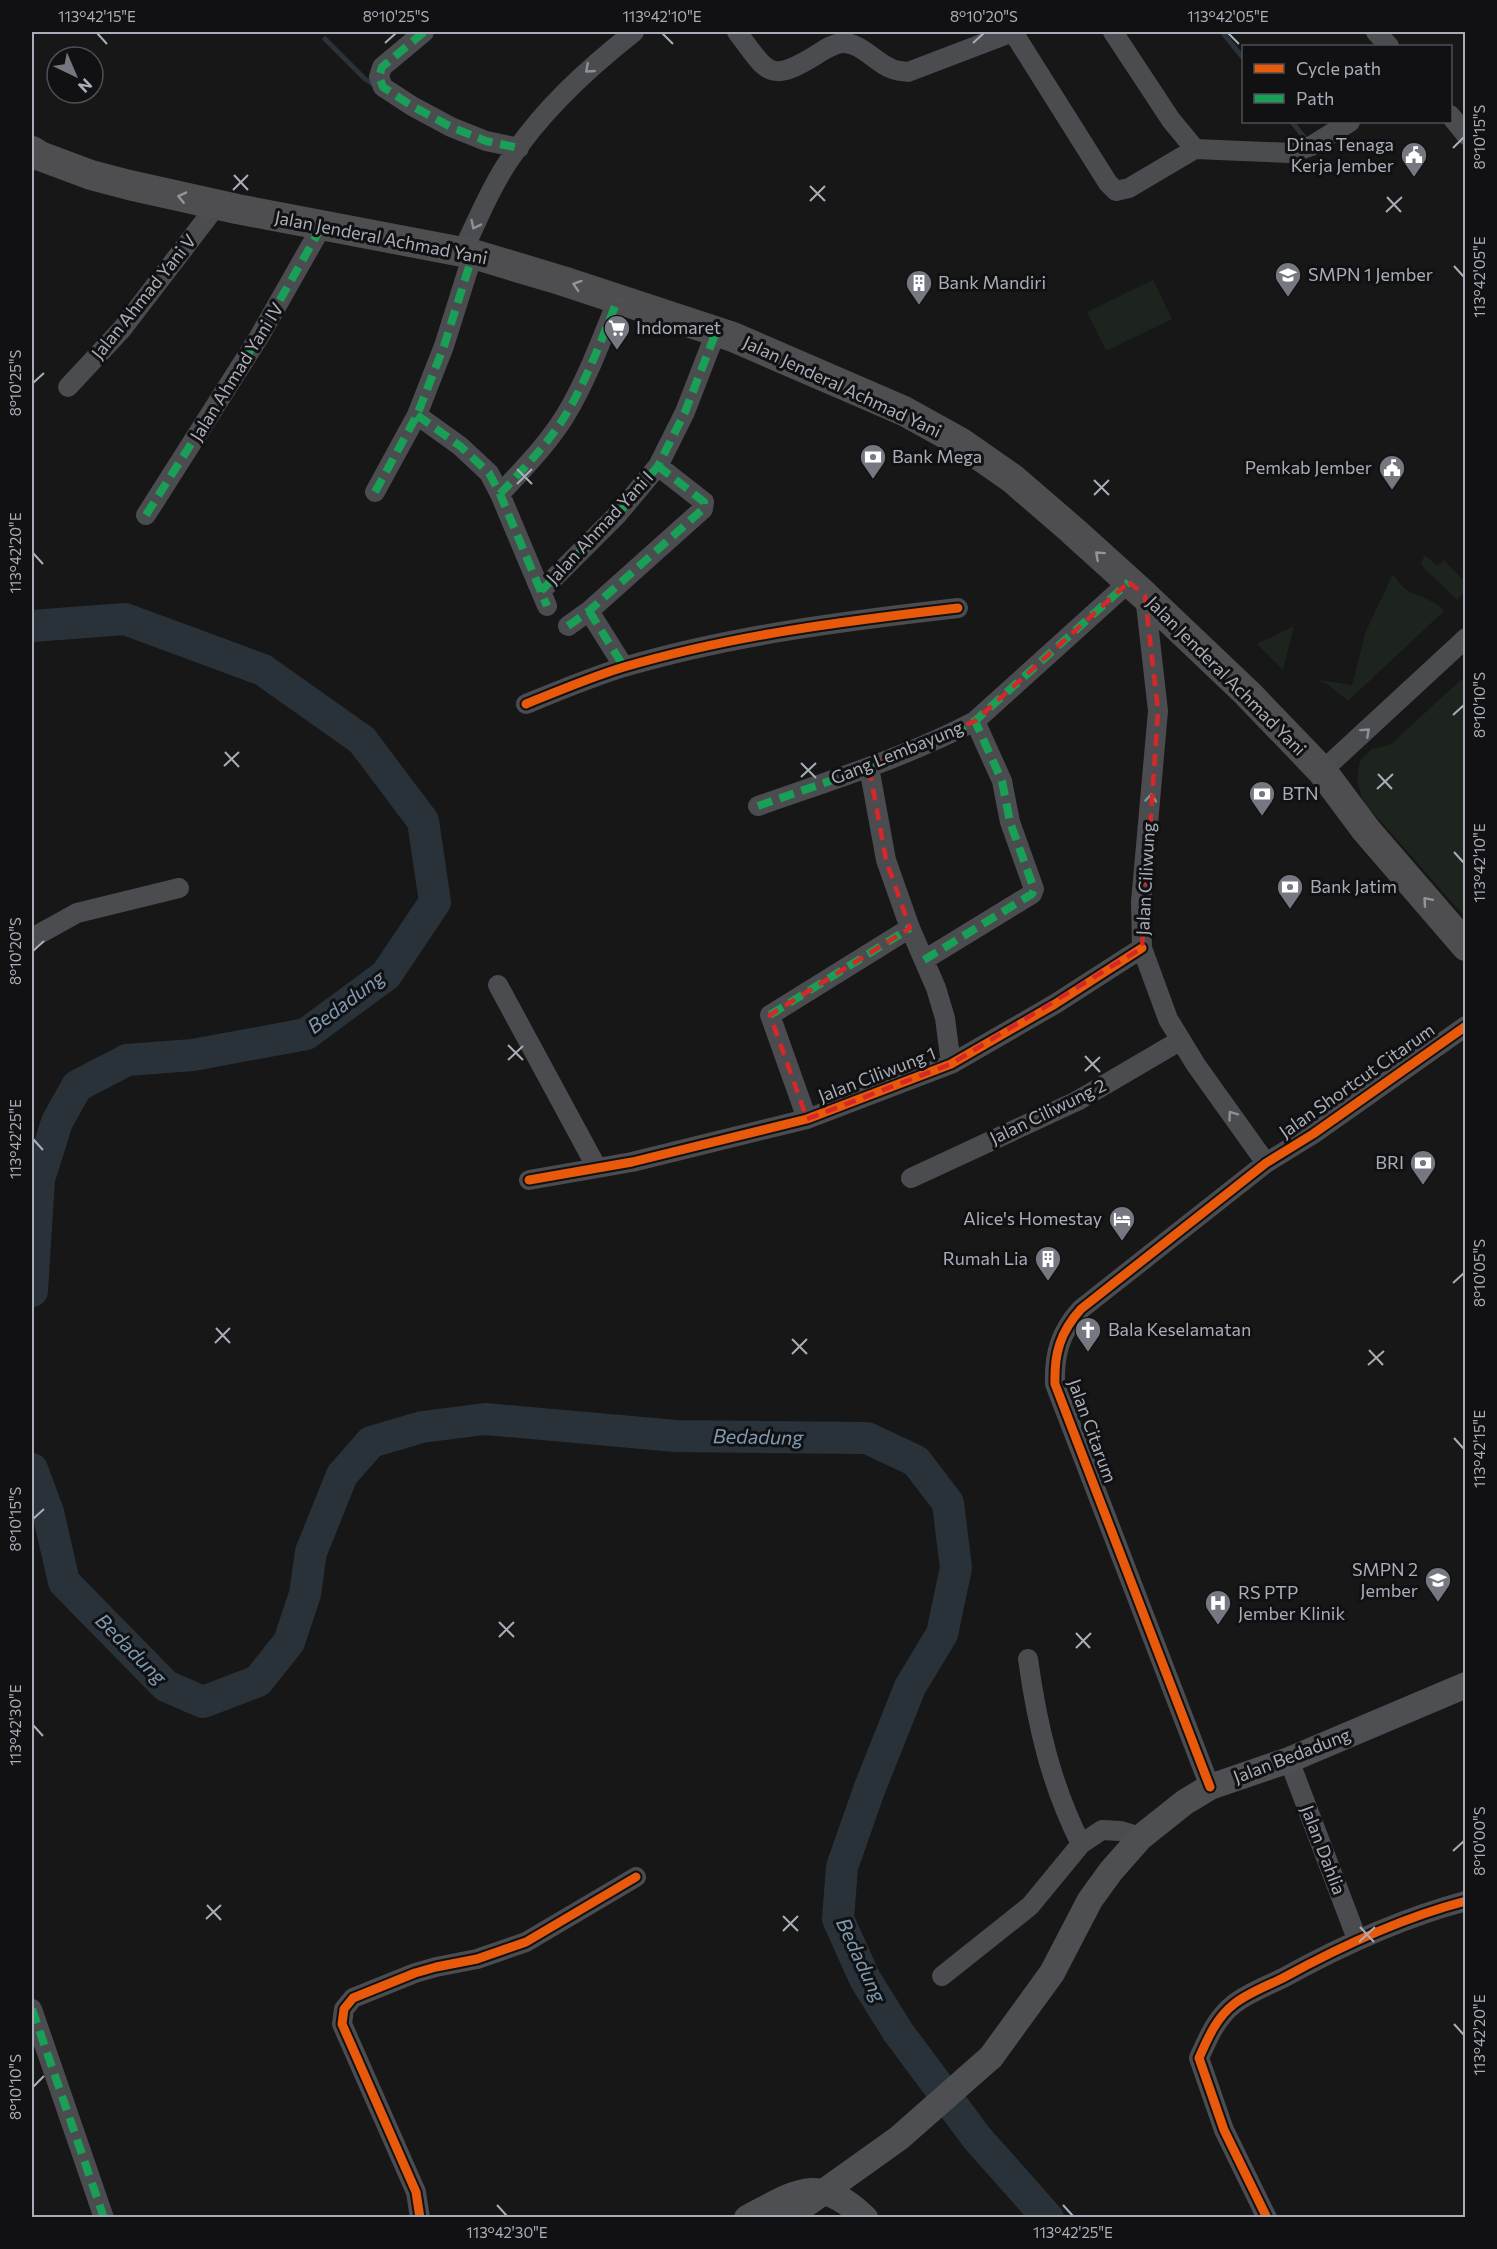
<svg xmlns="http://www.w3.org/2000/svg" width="1497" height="2249" viewBox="0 0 1497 2249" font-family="Commissioner,sans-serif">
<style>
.green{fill:#1d241e}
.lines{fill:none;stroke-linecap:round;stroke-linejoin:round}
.stream{stroke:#2a3239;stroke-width:5}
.river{stroke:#2a3239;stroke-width:32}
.minor{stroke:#4b4c50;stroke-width:20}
.major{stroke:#4d4f52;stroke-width:26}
.highway{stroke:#4e4e51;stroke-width:30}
.major-bridge{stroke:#4d4f52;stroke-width:26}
.quiet{stroke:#1a9f57;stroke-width:8;stroke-dasharray:15 8;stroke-linecap:butt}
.cycleway-casing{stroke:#111113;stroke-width:13}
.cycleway{stroke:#e8590c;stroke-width:9}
.oneway{stroke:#8c9099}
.oneway2{stroke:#92959e}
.marked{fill:none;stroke:#d62828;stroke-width:4.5;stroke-dasharray:12 8;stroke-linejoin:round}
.ticks{fill:none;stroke:#a8adb8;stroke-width:2}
.labels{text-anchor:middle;stroke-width:6;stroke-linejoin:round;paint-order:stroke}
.poi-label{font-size:18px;fill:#a8adb8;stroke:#111113;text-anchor:start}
.street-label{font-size:18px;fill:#a8adb8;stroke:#111113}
.water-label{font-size:20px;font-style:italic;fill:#7f9bb3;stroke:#111113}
.neatline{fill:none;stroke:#a8adb8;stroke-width:2}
.ticks-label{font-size:15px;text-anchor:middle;fill:#a8adb8}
</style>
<rect width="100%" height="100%" fill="#171717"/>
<path class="green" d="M 1153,280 L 1172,319 L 1106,351 L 1087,312 Z
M 1425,555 L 1437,566 L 1444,560 L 1462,579 L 1465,575 L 1465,592 L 1457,600 L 1422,566 L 1421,563 Z
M 1393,574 C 1406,599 1428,593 1444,611 L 1348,701 L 1327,684 L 1319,680 L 1352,685 L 1366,631 Z
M 1294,626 L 1283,670 L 1257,644 Z
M 1465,676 L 1465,917 L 1367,806 L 1361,795 L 1357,779 L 1360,760 L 1372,749 L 1390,745 Z"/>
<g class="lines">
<path class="stream" d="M 1222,32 L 1244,59
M 325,39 L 365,79 L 376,86
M 1292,122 L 1308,142"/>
<path class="river" d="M 32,626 L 125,619 L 263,670 L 362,740 L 423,821 L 435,902 L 386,975 L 306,1034 L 193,1055 L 127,1060 L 77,1086 L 57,1122 L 39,1179 L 32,1291
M 32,1469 L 48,1512 L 64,1582 L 166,1686 L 203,1702 L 258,1681 L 289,1642 L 305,1594 L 311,1552 L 342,1475 L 371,1442 L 422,1427 L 485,1419 L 676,1436 L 867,1438 L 916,1461 L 948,1503 L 956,1568 L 942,1634 L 910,1687 L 869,1790 L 842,1867 L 838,1919 L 865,1979 L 898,2032 L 977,2138 L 1048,2218"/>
<path class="minor" d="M 424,32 L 382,67 L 379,77 L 383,87 L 412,106 L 451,127 L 486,141 L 519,148
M 737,32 C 767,71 768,85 816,55 C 824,50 832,44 842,43 C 860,42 874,61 890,68 C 895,71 902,71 908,72 L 1013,32
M 1013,32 L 1108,183 L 1116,191 L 1129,188 L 1195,149
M 1113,32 L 1171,120 L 1195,149 L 1291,153 L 1311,146 L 1350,122
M 1376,32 L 1389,46
M 1450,115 L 1466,135
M 462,252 C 477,222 489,190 508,162 C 541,111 587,69 634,32
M 68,387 L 122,329 L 217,205
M 417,415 L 460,446 L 489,473 L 500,494 L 547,606
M 375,492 L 417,415 L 444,346 L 473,254
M 500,494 C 523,469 547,445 565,416 C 587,380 602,338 618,299
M 146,515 L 259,337 L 322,226
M 541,591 L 617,515 L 658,466 L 685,412 L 716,332
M 1145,596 L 1158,711 L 1141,902 L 1142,948 L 1168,1019 L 1196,1065 L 1266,1163
M 589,611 L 624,667
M 568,626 L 589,611 L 703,509 L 704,502 L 658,466
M 526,704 C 558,691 591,677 624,667 C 733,635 845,621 958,608
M 869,767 L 886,860 L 910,928 L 936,988 L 945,1018 L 951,1064
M 1322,771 L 1466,638
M 758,806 C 831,780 907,757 975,721 L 1129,582
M 32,938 L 77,913 L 179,888
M 924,960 L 1032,894 L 1034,889 L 1010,822 L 1002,781 L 975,721
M 498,985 L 597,1168
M 807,1119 L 770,1015 L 910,928
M 911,1178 L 1077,1101 L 1181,1040
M 529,1180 L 632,1162 L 807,1119 L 951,1064 L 1055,1004 L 1142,948
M 1028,1659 C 1037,1724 1051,1785 1081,1844
M 1289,1760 L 1357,1939
M 1210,1787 L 1055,1384 C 1054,1354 1060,1332 1081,1309 L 1266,1163 L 1313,1134 L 1466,1026
M 942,1976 L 1030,1906 L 1081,1844 L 1102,1830 L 1121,1831 L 1141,1837
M 32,2009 L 104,2218
M 420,2218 L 416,2192 L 342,2024 L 344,2009 L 353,1998 L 415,1973 L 436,1967 L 477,1959 L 526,1942 L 636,1877
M 1267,2218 L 1224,2130 L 1199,2058 C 1208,2038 1216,2018 1234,2004 C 1248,1993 1267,1986 1283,1978 C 1341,1946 1401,1918 1466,1901"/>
<path class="major" d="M 991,2057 L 1052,1973 L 1090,1900 L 1111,1871 L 1141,1837 L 1185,1802 L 1210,1787 L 1289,1760 L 1466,1685
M 747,2218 C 797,2192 818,2173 865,2218"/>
<path class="highway" d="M 32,151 L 40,156 L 91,175 L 129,185 L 237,209 L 473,254 L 563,281 L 733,337 L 904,411 L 960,442 L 1013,479 L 1072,530 L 1145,596 L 1247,693 L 1322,771 L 1366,830 L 1466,946"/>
<path class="major-bridge" d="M 794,2213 L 899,2138 L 991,2057"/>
<path class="quiet" d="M 424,32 L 382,67 L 379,77 L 383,87 L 412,106 L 451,127 L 486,141 L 519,148
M 417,415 L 460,446 L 489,473 L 500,494 L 547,606
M 375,492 L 417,415 L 444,346 L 473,254
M 500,494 C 523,469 547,445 565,416 C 587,380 602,338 618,299
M 146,515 L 259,337 L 322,226
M 541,591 L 617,515 L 658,466 L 685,412 L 716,332
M 589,611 L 624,667
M 568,626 L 589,611 L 703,509 L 704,502 L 658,466
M 758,806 C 831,780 907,757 975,721 L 1129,582
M 924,960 L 1032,894 L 1034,889 L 1010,822 L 1002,781 L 975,721
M 770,1015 L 910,928
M 32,2009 L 104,2218"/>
<g class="cycleway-casing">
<path id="cycleway" d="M 526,704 C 558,691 591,677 624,667 C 733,635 845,621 958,608
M 529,1180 L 632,1162 L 807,1119 L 951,1064 L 1055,1004 L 1142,948
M 1210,1787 L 1055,1384 C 1054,1354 1060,1332 1081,1309 L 1266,1163 L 1313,1134 L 1466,1026
M 420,2218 L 416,2192 L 342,2024 L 344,2009 L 353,1998 L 415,1973 L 436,1967 L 477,1959 L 526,1942 L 636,1877
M 1267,2218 L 1224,2130 L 1199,2058 C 1208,2038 1216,2018 1234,2004 C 1248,1993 1267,1986 1283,1978 C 1341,1946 1401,1918 1466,1901"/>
</g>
<use href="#cycleway" class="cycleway"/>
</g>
<defs><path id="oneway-chevron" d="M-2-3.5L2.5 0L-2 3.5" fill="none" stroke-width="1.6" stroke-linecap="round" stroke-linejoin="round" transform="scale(1.5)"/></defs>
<g class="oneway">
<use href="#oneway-chevron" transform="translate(589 69) rotate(139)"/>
<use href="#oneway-chevron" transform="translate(475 225) rotate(116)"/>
<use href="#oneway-chevron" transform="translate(1366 732) rotate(-42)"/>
<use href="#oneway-chevron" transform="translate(1151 798) rotate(-85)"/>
<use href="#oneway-chevron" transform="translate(1232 1115) rotate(-126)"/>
</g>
<g class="oneway2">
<use href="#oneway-chevron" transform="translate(182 197) rotate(-167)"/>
<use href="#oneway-chevron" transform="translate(577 285) rotate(-162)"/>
<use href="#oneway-chevron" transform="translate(1099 555) rotate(-138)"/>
<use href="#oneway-chevron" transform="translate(1427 901) rotate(-131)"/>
</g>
<path class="marked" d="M 1129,582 L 1145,596 L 1158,711 L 1142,948 L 951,1064 L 807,1119 L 770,1015 L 910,928 L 886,860 L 869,767 L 975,721 Z"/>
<path class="ticks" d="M 97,33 L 107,44M 662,33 L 673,44M 1228,33 L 1239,44M 385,43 L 396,33M 973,43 L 984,33M 1453,148 L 1464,137M 234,175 L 248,190M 810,186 L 825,201M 233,190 L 248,175M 1387,197 L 1401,212M 810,201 L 825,186M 1386,212 L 1402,197M 1454,266 L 1464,277M 33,383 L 44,373M 517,469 L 532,484M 1094,480 L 1109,495M 517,484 L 532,469M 1094,495 L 1109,480M 33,553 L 43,564M 1453,715 L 1464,705M 225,752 L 239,767M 801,763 L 816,778M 224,766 L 239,752M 1378,774 L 1392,789M 801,777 L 816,763M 1377,789 L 1393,774M 1454,852 L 1464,863M 33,951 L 44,941M 508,1045 L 523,1060M 1085,1056 L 1100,1072M 508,1060 L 523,1046M 1085,1071 L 1100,1057M 33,1139 L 43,1150M 1453,1283 L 1464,1273M 216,1328 L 230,1343M 792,1339 L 807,1354M 215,1343 L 230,1328M 1369,1350 L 1383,1365M 792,1354 L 807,1339M 1368,1365 L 1384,1351M 1454,1438 L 1464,1449M 33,1519 L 44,1509M 499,1622 L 514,1637M 1076,1633 L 1090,1648M 499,1637 L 514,1622M 1076,1648 L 1091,1633M 33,1725 L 43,1736M 1453,1851 L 1464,1841M 207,1905 L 221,1920M 783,1916 L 798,1931M 206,1919 L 221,1905M 1360,1927 L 1374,1942M 783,1931 L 798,1916M 1359,1942 L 1375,1927M 1454,2024 L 1464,2035M 33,2087 L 44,2076M 497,2205 L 507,2216M 1063,2205 L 1073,2216"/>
<defs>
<g id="civic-pin" transform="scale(1.35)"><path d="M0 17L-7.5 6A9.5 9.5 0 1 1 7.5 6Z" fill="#757880" stroke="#111113"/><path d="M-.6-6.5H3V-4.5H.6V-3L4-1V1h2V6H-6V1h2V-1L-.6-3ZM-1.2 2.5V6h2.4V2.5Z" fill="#fff"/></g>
<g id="school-pin" transform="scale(1.35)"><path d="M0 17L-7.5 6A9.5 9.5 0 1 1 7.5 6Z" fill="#757880" stroke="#111113"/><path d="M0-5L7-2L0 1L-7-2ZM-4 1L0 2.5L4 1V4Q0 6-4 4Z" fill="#fff"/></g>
<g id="building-pin" transform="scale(1.35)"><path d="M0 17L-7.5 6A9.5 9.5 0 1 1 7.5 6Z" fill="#757880" stroke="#111113"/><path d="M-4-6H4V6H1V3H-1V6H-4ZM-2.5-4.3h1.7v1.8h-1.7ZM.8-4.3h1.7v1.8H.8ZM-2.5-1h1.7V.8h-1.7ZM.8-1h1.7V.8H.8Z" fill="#fff"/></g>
<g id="supermarket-pin" transform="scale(1.35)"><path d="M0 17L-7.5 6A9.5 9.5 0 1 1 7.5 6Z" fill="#757880" stroke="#111113"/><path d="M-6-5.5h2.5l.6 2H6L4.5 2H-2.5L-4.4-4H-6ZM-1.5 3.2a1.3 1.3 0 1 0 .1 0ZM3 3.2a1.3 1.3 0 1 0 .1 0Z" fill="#fff"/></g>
<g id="bank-pin" transform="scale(1.35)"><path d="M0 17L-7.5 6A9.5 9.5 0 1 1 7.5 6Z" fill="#757880" stroke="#111113"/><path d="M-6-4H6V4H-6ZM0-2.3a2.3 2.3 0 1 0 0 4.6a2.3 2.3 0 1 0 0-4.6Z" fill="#fff"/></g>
<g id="hotel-pin" transform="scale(1.35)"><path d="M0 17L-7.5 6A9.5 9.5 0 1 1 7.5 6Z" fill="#757880" stroke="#111113"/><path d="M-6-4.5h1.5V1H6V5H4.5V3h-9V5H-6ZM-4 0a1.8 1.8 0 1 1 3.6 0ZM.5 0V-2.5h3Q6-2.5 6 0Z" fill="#fff"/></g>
<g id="church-pin" transform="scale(1.35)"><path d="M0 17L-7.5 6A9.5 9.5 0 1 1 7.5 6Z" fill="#757880" stroke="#111113"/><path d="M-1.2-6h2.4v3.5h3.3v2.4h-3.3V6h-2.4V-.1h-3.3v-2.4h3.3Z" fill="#fff"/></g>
<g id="hospital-pin" transform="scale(1.35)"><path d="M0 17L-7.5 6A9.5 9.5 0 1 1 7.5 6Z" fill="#757880" stroke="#111113"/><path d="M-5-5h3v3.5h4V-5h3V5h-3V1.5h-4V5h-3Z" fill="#fff"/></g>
</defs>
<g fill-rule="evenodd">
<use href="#civic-pin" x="1414" y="155"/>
<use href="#school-pin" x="1288" y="275"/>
<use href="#building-pin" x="919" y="283"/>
<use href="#supermarket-pin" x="617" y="328"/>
<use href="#bank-pin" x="873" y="457"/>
<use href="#civic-pin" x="1392" y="468"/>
<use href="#bank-pin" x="1262" y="794"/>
<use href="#bank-pin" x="1290" y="887"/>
<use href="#bank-pin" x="1423" y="1163"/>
<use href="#hotel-pin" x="1122" y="1219"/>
<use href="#building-pin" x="1048" y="1259"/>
<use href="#church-pin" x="1088" y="1330"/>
<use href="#school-pin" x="1438" y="1580"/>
<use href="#hospital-pin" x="1218" y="1603"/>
</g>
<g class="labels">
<g class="poi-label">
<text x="1394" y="151" text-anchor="end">Dinas Tenaga<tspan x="1394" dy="21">Kerja Jember</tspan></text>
<text x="1308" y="281">SMPN 1 Jember</text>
<text x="938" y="289">Bank Mandiri</text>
<text x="636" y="334">Indomaret</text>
<text x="892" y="463">Bank Mega</text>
<text x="1372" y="474" text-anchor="end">Pemkab Jember</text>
<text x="1282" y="800">BTN</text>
<text x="1310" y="893">Bank Jatim</text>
<text x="1404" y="1169" text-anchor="end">BRI</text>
<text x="1102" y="1225" text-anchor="end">Alice's Homestay</text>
<text x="1028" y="1265" text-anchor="end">Rumah Lia</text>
<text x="1108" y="1336">Bala Keselamatan</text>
<text x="1418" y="1576" text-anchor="end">SMPN 2<tspan x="1418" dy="21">Jember</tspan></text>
<text x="1238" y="1599">RS PTP<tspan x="1238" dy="21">Jember Klinik</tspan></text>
</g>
<g class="street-label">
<text transform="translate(381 238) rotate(11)" y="6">Jalan Jenderal Achmad Yani</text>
<text transform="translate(144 297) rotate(-51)" y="6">Jalan Ahmad Yani V</text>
<text transform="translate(237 372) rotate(-58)" y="6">Jalan Ahmad Yani IV</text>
<text transform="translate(842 387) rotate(25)" y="6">Jalan Jenderal Achmad Yani</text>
<text transform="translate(600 528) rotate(-47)" y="6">Jalan Ahmad Yani I</text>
<text transform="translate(1226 676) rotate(45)" y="6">Jalan Jenderal Achmad Yani</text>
<text transform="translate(897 753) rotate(-22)" y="6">Gang Lembayung</text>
<text transform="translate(1146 879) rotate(-87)" y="6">Jalan Ciliwung</text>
<text transform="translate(877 1075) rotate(-21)" y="6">Jalan Ciliwung 1</text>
<text transform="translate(1357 1081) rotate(-35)" y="6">Jalan Shortcut Citarum</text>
<text transform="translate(1048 1112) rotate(-26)" y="6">Jalan Ciliwung 2</text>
<text transform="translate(1092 1431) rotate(70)" y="6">Jalan Citarum</text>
<text transform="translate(1292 1756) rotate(-21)" y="6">Jalan Bedadung</text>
<text transform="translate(1323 1850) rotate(69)" y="6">Jalan Dahlia</text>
</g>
<g class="water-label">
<text transform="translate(346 1002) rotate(-37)" y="7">Bedadung</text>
<text transform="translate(758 1437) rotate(1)" y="7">Bedadung</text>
<text transform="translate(131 1649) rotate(45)" y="7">Bedadung</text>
<text transform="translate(861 1960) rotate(65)" y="7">Bedadung</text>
</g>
</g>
<rect width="1497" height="2249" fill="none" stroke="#111113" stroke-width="66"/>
<rect x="1242" y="45" width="210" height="78" fill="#111113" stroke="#4d4f55" stroke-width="1.5"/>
<rect x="1254" y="64" width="30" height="9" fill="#e8590c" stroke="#4d4f55" stroke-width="1.5"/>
<text x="1296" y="75" font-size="18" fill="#a8adb8">Cycle path</text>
<rect x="1254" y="94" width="30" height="9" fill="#1a9f57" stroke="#4d4f55" stroke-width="1.5"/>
<text x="1296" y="105" font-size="18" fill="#a8adb8">Path</text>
<g transform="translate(75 75) rotate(136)"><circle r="28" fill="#111113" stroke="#4d4f55" stroke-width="1.5"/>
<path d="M0-4.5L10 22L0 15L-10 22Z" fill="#757880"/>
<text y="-9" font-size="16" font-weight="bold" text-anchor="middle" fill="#a8adb8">N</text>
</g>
<rect x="33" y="33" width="1431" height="2183" class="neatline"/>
<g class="ticks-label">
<text x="97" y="22">113°42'15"E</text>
<text x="396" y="22">8°10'25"S</text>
<text x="662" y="22">113°42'10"E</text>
<text x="984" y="22">8°10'20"S</text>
<text x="1228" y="22">113°42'05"E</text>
<text transform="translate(1480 137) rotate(-90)" y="5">8°10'15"S</text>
<text transform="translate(1480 277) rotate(-90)" y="5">113°42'05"E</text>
<text transform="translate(16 383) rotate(-90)" y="5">8°10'25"S</text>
<text transform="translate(16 553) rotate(-90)" y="5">113°42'20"E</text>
<text transform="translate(1480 705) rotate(-90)" y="5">8°10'10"S</text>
<text transform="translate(1480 863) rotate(-90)" y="5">113°42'10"E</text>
<text transform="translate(16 951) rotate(-90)" y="5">8°10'20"S</text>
<text transform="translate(16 1139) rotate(-90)" y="5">113°42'25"E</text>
<text transform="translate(1480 1273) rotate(-90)" y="5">8°10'05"S</text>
<text transform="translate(1480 1449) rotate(-90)" y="5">113°42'15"E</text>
<text transform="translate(16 1519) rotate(-90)" y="5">8°10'15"S</text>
<text transform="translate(16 1725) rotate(-90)" y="5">113°42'30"E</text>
<text transform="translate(1480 1841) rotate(-90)" y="5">8°10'00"S</text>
<text transform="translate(1480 2035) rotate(-90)" y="5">113°42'20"E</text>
<text transform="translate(16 2087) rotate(-90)" y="5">8°10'10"S</text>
<text x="507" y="2238">113°42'30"E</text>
<text x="1073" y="2238">113°42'25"E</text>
</g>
</svg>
